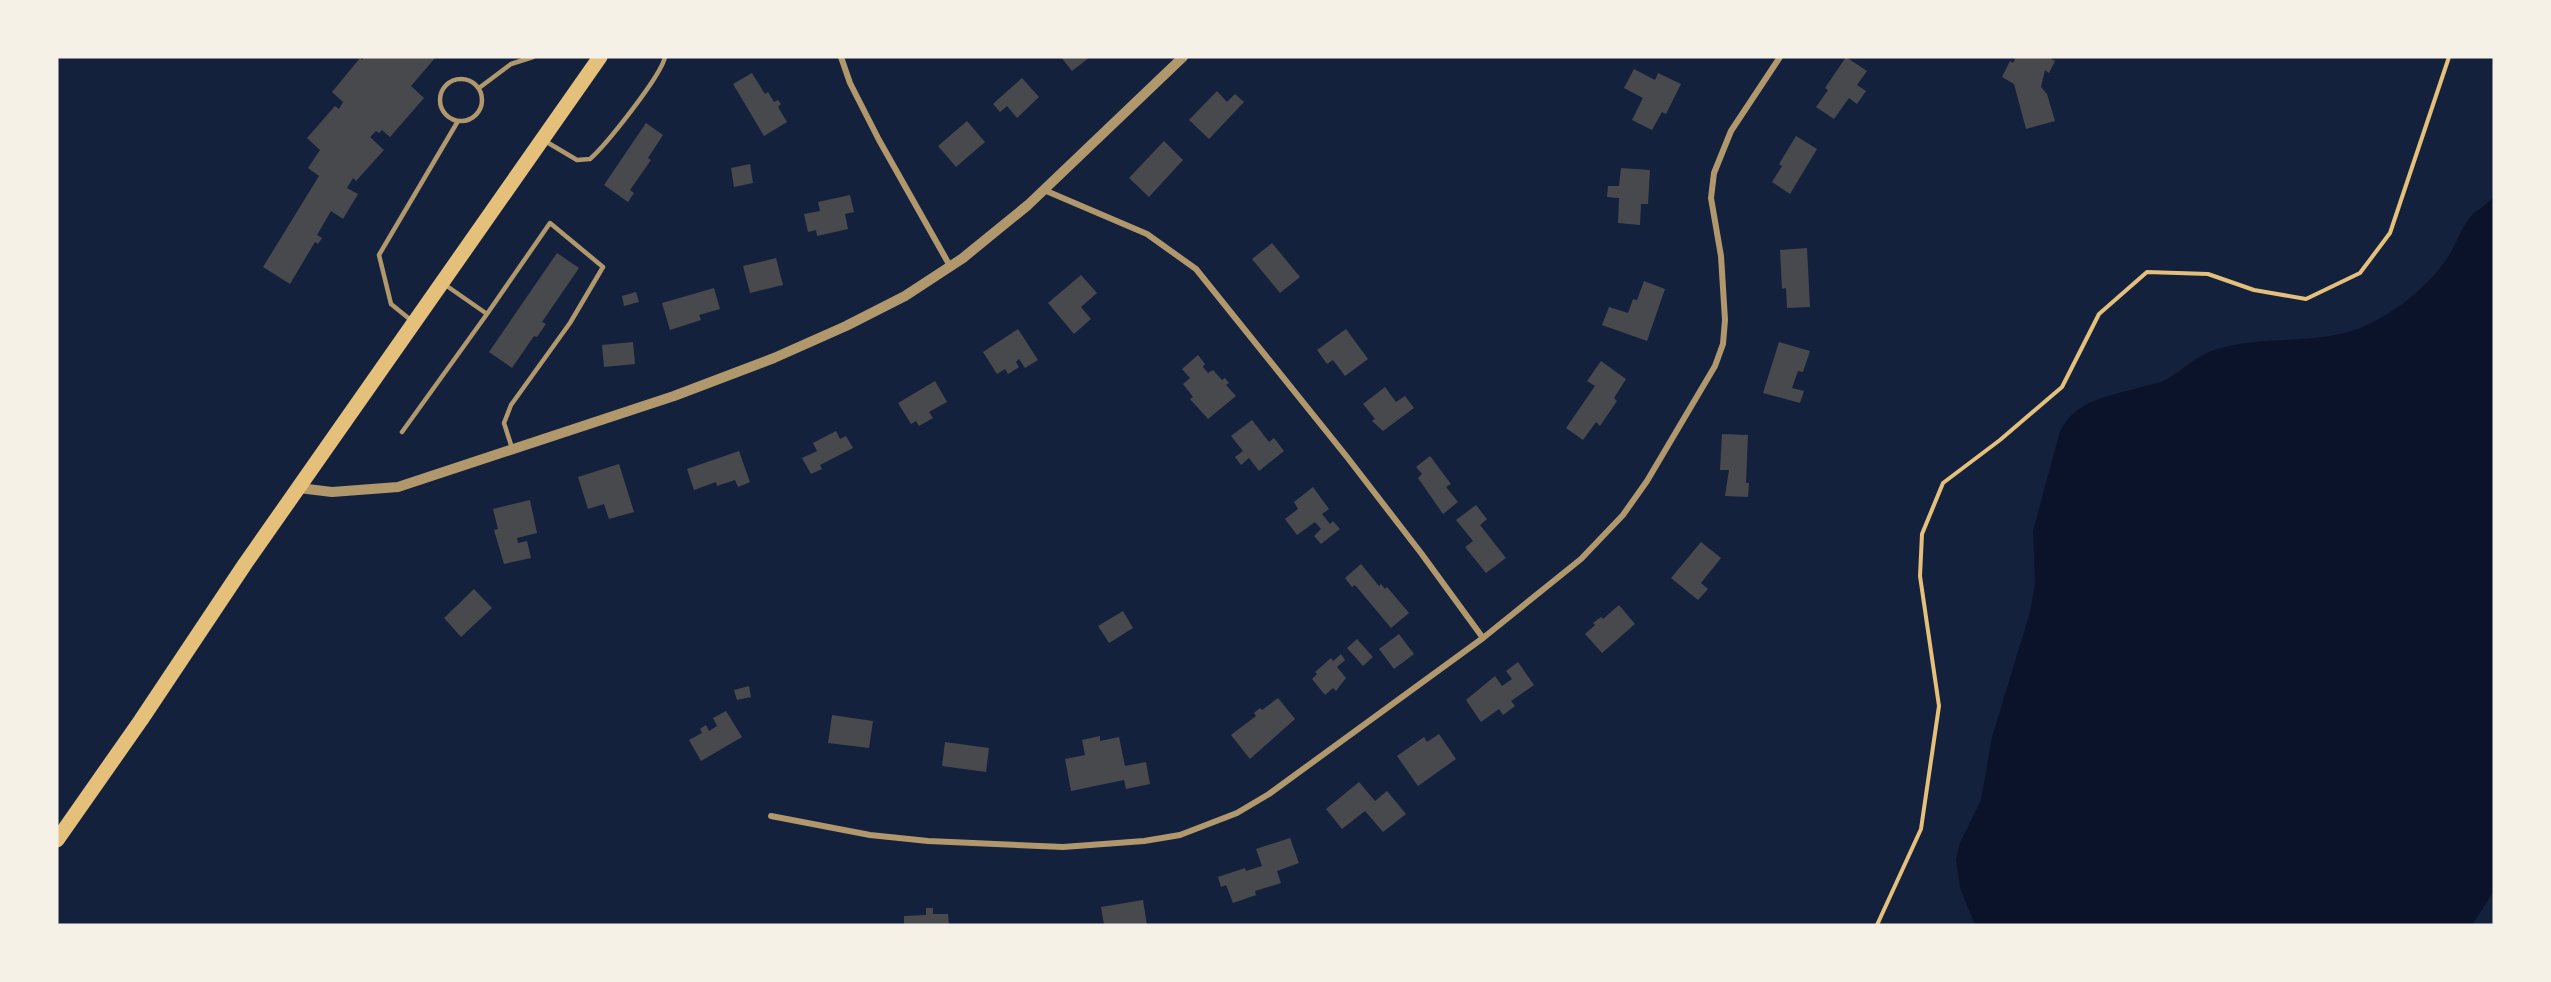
<svg xmlns="http://www.w3.org/2000/svg" width="2551" height="982" viewBox="0 0 2551 982" font-family="Montserrat,sans-serif">
<style>
.water{fill:#0b132b}
.building{fill:#48494c}
.lines{fill:none;stroke-linecap:round;stroke-linejoin:round}
.path{stroke:#e5c07b;stroke-width:4}
.service{stroke:#b1986c;stroke-width:4.5}
.minor{stroke:#b1986c;stroke-width:6}
.tertiary{stroke:#b1986c;stroke-width:10}
.primary{stroke:#e5c07b;stroke-width:15}
</style>
<rect width="100%" height="100%" fill="#14213d"/>
<path class="water" d="M 2494,196 L 2494,891 L 2472,925 L 1975,925 L 1960,888 L 1956,859 L 1960,843 L 1981,800 L 1992,737 L 2030,612 L 2035,583 L 2033,531 L 2060,431 C 2077,398 2112,396 2145,386 C 2152,384 2160,383 2167,379 C 2184,369 2197,355 2217,349 C 2268,333 2324,348 2373,322 C 2401,308 2431,283 2448,257 C 2456,244 2461,229 2470,217 C 2476,210 2487,205 2494,196 Z"/>
<path class="building" d="M 364,57 L 436,57 L 411,86 L 424,98 L 390,137 L 382,130 L 379,133 L 376,131 L 370,137 L 384,150 L 356,181 L 353,178 L 347,188 L 358,194 L 343,219 L 331,211 L 317,235 L 322,238 L 318,244 L 315,242 L 290,284 L 263,267 L 319,176 L 308,168 L 320,150 L 307,138 L 335,106 L 339,109 L 343,102 L 332,92 L 360,58 L 362,60 Z
M 1061,57 L 1090,57 L 1072,71 Z
M 1846,57 L 1867,71 L 1857,85 L 1866,91 L 1857,104 L 1849,98 L 1834,119 L 1816,107 L 1828,90 L 1825,88 Z
M 2016,57 L 2052,57 L 2051,59 L 2055,61 L 2049,73 L 2045,70 L 2041,87 L 2047,94 L 2055,121 L 2026,129 L 2014,84 L 2002,77 L 2010,61 L 2013,63 Z
M 1634,69 L 1655,80 L 1658,73 L 1681,84 L 1666,114 L 1662,112 L 1652,130 L 1632,120 L 1643,98 L 1624,88 Z
M 752,73 L 765,94 L 768,92 L 774,102 L 778,100 L 781,104 L 778,107 L 787,122 L 764,136 L 733,84 Z
M 1022,78 L 1039,97 L 1017,118 L 1007,106 L 1000,112 L 993,104 Z
M 1217,91 L 1227,102 L 1235,94 L 1244,102 L 1209,139 L 1189,120 Z
M 967,121 L 985,142 L 956,167 L 938,146 Z
M 646,123 L 663,135 L 648,158 L 651,160 L 630,190 L 634,193 L 628,202 L 604,185 Z
M 1796,136 L 1817,149 L 1790,194 L 1772,182 L 1782,166 L 1779,164 Z
M 1164,141 L 1183,160 L 1149,197 L 1129,178 Z
M 750,164 L 753,183 L 734,187 L 731,168 Z
M 1621,168 L 1650,170 L 1648,204 L 1641,204 L 1640,225 L 1618,223 L 1619,198 L 1607,197 L 1608,186 L 1619,186 Z
M 850,195 L 854,212 L 845,214 L 848,229 L 817,236 L 816,230 L 808,232 L 804,214 L 820,211 L 818,202 Z
M 1272,243 L 1300,277 L 1280,293 L 1252,259 Z
M 1807,248 L 1810,307 L 1787,308 L 1786,288 L 1782,289 L 1780,250 Z
M 557,253 L 579,268 L 542,322 L 546,324 L 537,337 L 534,336 L 512,368 L 489,352 Z
M 776,258 L 783,285 L 750,293 L 743,266 Z
M 1081,275 L 1097,293 L 1081,307 L 1091,319 L 1074,334 L 1048,303 Z
M 1644,281 L 1665,289 L 1647,341 L 1602,325 L 1609,307 L 1628,313 L 1633,299 L 1637,300 Z
M 714,288 L 720,309 L 699,315 L 701,320 L 670,330 L 662,303 Z
M 636,292 L 639,302 L 624,306 L 622,296 Z
M 1018,329 L 1038,360 L 1025,368 L 1019,359 L 1016,362 L 1019,367 L 1008,374 L 1005,369 L 997,374 L 983,352 Z
M 1346,329 L 1368,359 L 1345,376 L 1333,360 L 1327,364 L 1317,350 Z
M 633,342 L 635,364 L 604,367 L 602,345 Z
M 1779,342 L 1810,351 L 1803,372 L 1798,371 L 1792,388 L 1804,391 L 1800,403 L 1763,393 Z
M 1198,355 L 1205,364 L 1203,367 L 1208,373 L 1213,370 L 1222,380 L 1225,378 L 1229,383 L 1226,385 L 1236,396 L 1208,419 L 1190,399 L 1193,397 L 1183,384 L 1190,378 L 1182,369 Z
M 1601,361 L 1626,379 L 1614,398 L 1617,401 L 1600,426 L 1596,422 L 1583,440 L 1566,428 L 1595,386 L 1587,381 Z
M 935,381 L 947,402 L 929,412 L 933,418 L 919,426 L 916,421 L 911,424 L 898,403 Z
M 1385,387 L 1396,402 L 1405,396 L 1414,408 L 1383,431 L 1372,421 L 1375,419 L 1363,404 Z
M 1252,420 L 1269,442 L 1274,438 L 1284,451 L 1259,471 L 1249,458 L 1241,465 L 1235,457 L 1243,451 L 1231,436 Z
M 836,431 L 840,439 L 846,436 L 853,448 L 820,465 L 822,469 L 811,474 L 802,458 L 817,451 L 813,443 Z
M 1722,434 L 1748,435 L 1746,483 L 1749,483 L 1748,497 L 1725,496 L 1729,470 L 1720,470 Z
M 739,451 L 750,482 L 738,487 L 735,480 L 717,486 L 716,482 L 694,490 L 687,469 Z
M 1430,456 L 1451,484 L 1446,487 L 1458,502 L 1443,514 L 1418,478 L 1422,474 L 1416,467 Z
M 619,464 L 634,512 L 609,519 L 604,504 L 588,509 L 578,477 Z
M 1313,487 L 1329,509 L 1322,514 L 1330,524 L 1333,521 L 1340,529 L 1321,544 L 1314,536 L 1321,529 L 1315,522 L 1297,535 L 1285,519 L 1298,509 L 1294,502 Z
M 530,500 L 537,533 L 517,538 L 518,543 L 527,541 L 531,558 L 504,564 L 494,530 L 498,529 L 493,509 Z
M 1476,505 L 1487,519 L 1480,525 L 1506,558 L 1486,573 L 1465,547 L 1473,541 L 1456,520 Z
M 1701,542 L 1721,558 L 1701,583 L 1708,589 L 1698,600 L 1671,578 Z
M 1361,564 L 1379,586 L 1381,584 L 1385,589 L 1387,587 L 1409,613 L 1391,628 L 1355,585 L 1352,587 L 1345,578 Z
M 474,589 L 492,608 L 461,637 L 444,618 Z
M 1619,605 L 1635,624 L 1602,653 L 1585,634 L 1595,625 L 1593,623 L 1601,617 L 1603,619 Z
M 1123,611 L 1133,628 L 1109,643 L 1098,626 Z
M 1399,634 L 1414,654 L 1394,669 L 1379,649 Z
M 1357,639 L 1373,657 L 1363,666 L 1347,648 Z
M 1341,654 L 1345,660 L 1337,667 L 1346,678 L 1336,691 L 1333,688 L 1325,695 L 1312,679 L 1317,674 L 1315,672 L 1331,658 L 1333,661 Z
M 1518,662 L 1534,685 L 1511,701 L 1515,706 L 1503,715 L 1499,709 L 1481,722 L 1466,700 L 1495,676 L 1502,686 L 1512,679 L 1506,671 Z
M 749,686 L 751,697 L 737,700 L 734,690 Z
M 1278,698 L 1295,719 L 1250,759 L 1231,735 L 1256,716 L 1254,713 L 1260,708 L 1262,710 Z
M 726,711 L 742,737 L 701,761 L 689,740 L 702,733 L 700,729 L 706,725 L 709,731 L 717,726 L 713,718 Z
M 832,715 L 873,721 L 869,748 L 828,743 Z
M 1439,734 L 1456,759 L 1418,786 L 1397,756 L 1424,737 L 1427,742 Z
M 1100,736 L 1100,741 L 1119,737 L 1125,766 L 1146,762 L 1150,784 L 1126,789 L 1124,780 L 1071,791 L 1065,759 L 1085,755 L 1082,740 Z
M 945,742 L 989,748 L 986,772 L 942,766 Z
M 1359,782 L 1375,801 L 1387,791 L 1406,814 L 1383,832 L 1365,811 L 1342,829 L 1326,809 Z
M 1290,838 L 1299,863 L 1277,871 L 1281,883 L 1255,891 L 1256,895 L 1233,903 L 1226,885 L 1221,887 L 1218,877 L 1245,868 L 1246,871 L 1262,866 L 1256,849 Z
M 1143,900 L 1147,925 L 1104,925 L 1101,907 Z
M 926,908 L 933,908 L 933,914 L 948,914 L 949,925 L 904,925 L 904,916 L 926,915 Z"/>
<g class="lines">
<path class="path" d="M 1877,925 L 1921,829 L 1939,706 L 1920,576 L 1922,534 L 1943,483 L 2000,440 L 2062,387 L 2099,314 L 2147,272 L 2208,274 L 2254,290 L 2306,299 L 2360,273 L 2390,233 L 2449,57"/>
<path class="service" d="M440 100a21 21 0 1 1 42 0a21 21 0 1 1-42 0Z
M 479,88 L 511,64 L 533,57
M 545,141 L 577,160 L 590,159 C 606,145 661,76 665,57
M 487,314 L 550,223 L 603,267 L 570,323 L 511,405 L 504,423 L 512,448
M 412,321 L 391,304 L 379,255 L 458,121
M 402,432 L 487,314 L 444,284"/>
<path class="minor" d="M 841,57 L 850,83 L 879,140 L 950,266
M 1483,638 L 1581,559 L 1623,515 L 1647,481 L 1715,366 L 1723,344 L 1725,320 L 1721,256 L 1711,198 L 1714,173 L 1731,131 L 1780,57
M 771,816 L 870,835 L 928,841 L 1063,847 L 1144,841 L 1180,835 L 1237,813 L 1269,794 L 1483,638 L 1421,553 L 1347,457 L 1196,269 L 1147,234 L 1044,190"/>
<path class="tertiary" d="M 299,488 L 332,492 L 398,487 L 674,396 L 774,358 L 846,326 L 905,296 L 963,258 L 1028,205 L 1183,57"/>
<path class="primary" d="M 57,840 L 141,720 L 245,564 L 600,57"/>
</g>
<rect width="2551" height="982" fill="none" stroke="#f6f1e7" stroke-width="117"/>
</svg>
